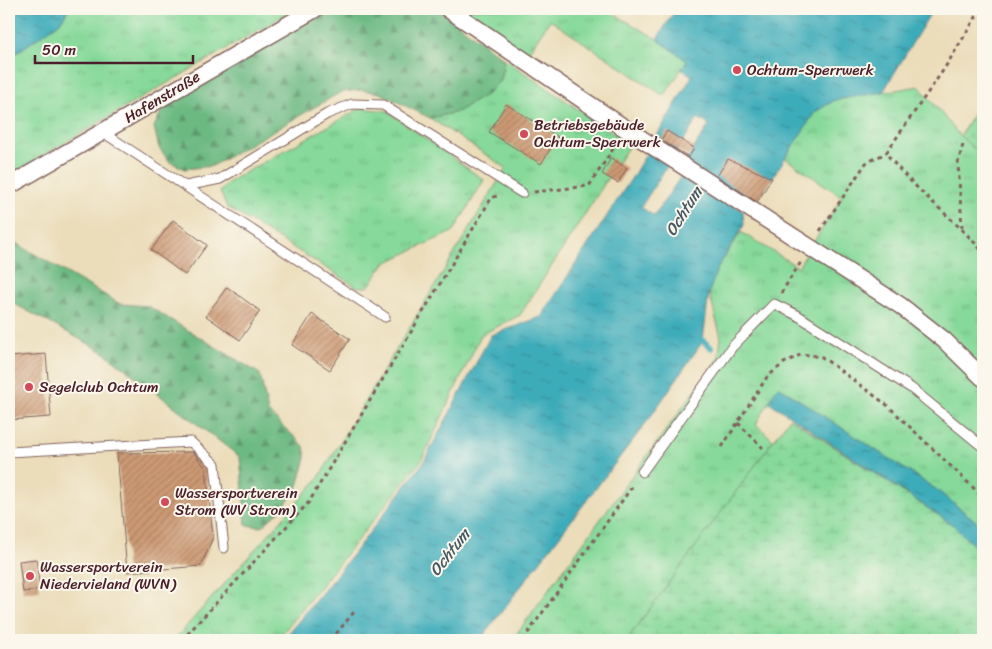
<svg xmlns="http://www.w3.org/2000/svg" width="992" height="649" viewBox="0 0 992 649" font-family="Sriracha,sans-serif">
<style>
.grass{fill:url(#grass-tufts);stroke:#687c62}
.forest{fill:url(#forest-firs);stroke:#5b6c56}
.wetland{fill:url(#wetland-marsh);stroke:#687c62}
.water{fill:url(#water-ripples);stroke:#446672}
.lines{fill:none;stroke-linecap:round;stroke-linejoin:round}
.stream{stroke:#3dacba;stroke-width:6}
.building{fill:url(#building-hatch)}
.lane-casing{stroke:#82625d;stroke-width:11}
.street-casing{stroke:#82625d;stroke-width:19}
.path{stroke:#82625d;stroke-width:3;stroke-dasharray:4 4;stroke-linecap:butt}
.lane{stroke:#fff;stroke-width:9}
.street{stroke:#fff;stroke-width:16}
.poi-dot{fill:#d1495b;stroke:#fbf7ec;stroke-width:2}
.labels{text-anchor:middle;stroke-width:4;stroke-linejoin:round;paint-order:stroke}
.poi-label{font-size:15px;fill:#4a1f2b;stroke:#fbf7ec;text-anchor:start}
.street-label{font-size:15px;fill:#4a1f2b;stroke:#fbf7ec}
.water-label{font-size:16px;font-style:italic;fill:#455764;stroke:#fbf7ec}
</style>
<defs>
<pattern id="grass-tufts" width="24" height="20" patternUnits="userSpaceOnUse" patternTransform="scale(1.25)"><rect width="24" height="20" fill="#86d99a"/><path d="M3 7l-1-3M5 7V3M7 7l1-3M15 17l-1-3M17 17v-4M19 17l1-3" fill="none" stroke="#75ba85"/></pattern>
<pattern id="forest-firs" width="22" height="20" patternUnits="userSpaceOnUse" patternTransform="scale(1.25)"><rect width="22" height="20" fill="#6cb982"/><path d="M5 1l3.5 6h-7zM16 11l3.5 6h-7z" fill="#5b966b"/></pattern>
<pattern id="wetland-marsh" width="20" height="14" patternUnits="userSpaceOnUse" patternTransform="scale(1.25)"><rect width="20" height="14" fill="#86d99a"/><path d="M1 5h8M5 5V1M11 12h8M15 12V8" fill="none" stroke="#75ba85"/></pattern>
<pattern id="water-ripples" width="26" height="14" patternUnits="userSpaceOnUse" patternTransform="scale(1.25)"><rect width="26" height="14" fill="#3dacba"/><path d="M2 4q2-2 4 0t4 0M15 11q2-2 4 0t4 0" fill="none" stroke="#358b97"/></pattern>
<pattern id="building-hatch" width="6" height="6" patternUnits="userSpaceOnUse" patternTransform="scale(1.25)"><rect width="6" height="6" fill="#cd9a74"/><path d="M-1 1l2-2M0 6l6-6M5 7l2-2" fill="none" stroke="#a87d5f"/></pattern>
</defs>
<rect width="100%" height="100%" fill="#fbf7ec"/>
<filter id="ink" filterUnits="userSpaceOnUse"><feTurbulence type="fractalNoise" baseFrequency=".02" numOctaves="2"/><feDisplacementMap in="SourceGraphic" scale="10" xChannelSelector="R" yChannelSelector="G"/><feConvolveMatrix kernelMatrix="1 2 1 2 8 2 1 2 1" color-interpolation-filters="sRGB"/></filter>
<filter id="wash" filterUnits="userSpaceOnUse"><feTurbulence type="fractalNoise" baseFrequency=".0096" numOctaves="4" result="noise"/><feDisplacementMap in="SourceGraphic" scale="20" xChannelSelector="R" yChannelSelector="G"/><feGaussianBlur stdDeviation="1.12" result="paint"/><feColorMatrix in="noise" values="0 0 0 0 0 0 0 0 0 0 0 0 0 0 0 0 0 1.4 0 .05"/><feComposite in="paint" operator="in"/></filter>
<g filter="url(#wash)">
<rect width="100%" height="100%" fill="#ebddba"/>
<path class="grass" d="M 69,9 L 295,9 L 9,175 L 9,58 L 59,23 Z
M 459,9 L 606,9 L 657,39 L 687,61 L 664,96 L 550,20 L 526,56 Z
M 504,59 L 630,144 L 520,315 L 481,335 L 421,461 L 277,640 L 174,640 L 318,479 L 506,168 L 430,118 L 457,112 L 500,81 Z
M 919,86 L 960,136 L 983,156 L 983,527 L 937,490 L 778,387 L 756,424 L 774,441 L 627,640 L 512,640 L 718,359 L 721,338 L 709,292 L 717,269 L 741,232 L 798,267 L 842,197 L 785,158 L 815,112 L 835,100 Z
M 361,108 L 387,111 L 484,180 L 454,231 L 385,263 L 368,287 L 357,287 L 227,207 L 220,192 L 230,181 Z"/>
<path class="forest" d="M 332,9 L 438,9 L 504,59 L 500,81 L 487,94 L 457,112 L 430,118 L 380,93 L 362,90 L 341,92 L 212,166 L 185,169 L 170,162 L 159,148 L 154,127 L 161,112 L 179,94 Z
M 9,239 L 120,304 L 148,306 L 260,374 L 268,412 L 304,446 L 306,458 L 298,486 L 282,509 L 261,527 L 246,525 L 240,457 L 102,351 L 9,301 Z"/>
<path class="wetland" d="M 983,98 L 983,156 L 960,136 Z
M 790,418 L 952,524 L 981,552 L 983,555 L 983,640 L 627,640 Z"/>
<path class="water" d="M 9,9 L 69,9 L 59,23 L 9,58 Z
M 676,9 L 933,9 L 883,92 L 835,100 L 815,112 L 754,206 L 685,162 L 709,125 L 698,118 L 641,207 L 654,216 L 683,173 L 743,211 L 744,225 L 717,269 L 709,292 L 703,341 L 649,419 L 480,640 L 283,640 L 343,567 L 423,463 L 491,335 L 541,317 L 633,176 L 692,76 L 682,69 L 687,61 L 657,39 Z
M 778,386 L 937,490 L 983,527 L 983,555 L 952,524 L 769,402 Z"/>
<g class="lines">
<path class="stream" d="M 697,336 L 712,348"/>
</g>
<g id="blocks">
<path class="building" d="M 506,104 L 558,137 L 541,164 L 489,132 Z
M 667,131 L 694,148 L 689,157 L 661,140 Z
M 611,158 L 627,168 L 618,183 L 602,174 Z
M 728,159 L 772,178 L 757,202 L 717,176 Z
M 173,220 L 207,245 L 185,275 L 151,250 Z
M 227,287 L 260,311 L 240,340 L 206,316 Z
M 312,314 L 350,339 L 330,370 L 292,345 Z
M 46,354 L 51,417 L 9,420 L 9,357 Z
M 193,452 L 206,468 L 213,537 L 201,566 L 127,572 L 117,453 Z
M 36,559 L 40,590 L 23,592 L 19,561 Z"/>
</g>
</g>
<g filter="url(#ink)">
<use href="#blocks" fill-opacity="0" stroke="#82625d" stroke-width="1"/>
<g class="lines">
<g class="lane-casing">
<path id="lane" d="M 104,133 L 385,317
M 186,186 L 220,179 L 327,114 L 352,104 L 383,105 L 522,193
M 9,452 L 191,442 L 215,464 L 224,548
M 642,472 L 732,347 L 774,304 L 797,315 L 911,388 L 983,447"/>
</g>
<g class="street-casing">
<path id="street" d="M 448,9 L 626,129 L 901,306 L 944,340 L 983,378
M 9,186 L 315,9"/>
</g>
<path class="path" d="M 981,9 L 944,69 L 886,153 C 914,190 953,217 983,252
M 534,192 L 589,186 L 617,143
M 962,228 L 958,163 L 964,141
M 820,231 L 866,163 L 886,153
M 781,293 L 801,262
M 738,423 L 763,448
M 722,447 L 767,377 L 784,363 L 802,354 L 822,357 L 887,405 L 983,497
M 182,640 L 309,502 L 492,197 L 498,196
M 331,640 L 354,612
M 523,640 L 634,484"/>
<use href="#lane" class="lane"/>
<use href="#street" class="street"/>
</g>
</g>
<g class="poi-dot">
<circle cx="737" cy="70" r="5"/>
<circle cx="524" cy="134" r="5"/>
<circle cx="29" cy="387" r="5"/>
<circle cx="165" cy="502" r="5"/>
<circle cx="30" cy="576" r="5"/>
</g>
<g class="labels">
<g class="poi-label">
<text x="747" y="75">Ochtum-Sperrwerk</text>
<text x="534" y="130">Betriebsgebäude<tspan x="534" dy="17">Ochtum-Sperrwerk</tspan></text>
<text x="39" y="392">Segelclub Ochtum</text>
<text x="175" y="498">Wassersportverein<tspan x="175" dy="17">Strom (WV Strom)</tspan></text>
<text x="40" y="572">Wassersportverein<tspan x="40" dy="17">Niedervieland (WVN)</tspan></text>
</g>
<g class="street-label">
<text transform="translate(162 97) rotate(-31)" y="5">Hafenstraße</text>
</g>
<g class="water-label">
<text transform="translate(683 211) rotate(-58)" y="6">Ochtum</text>
<text transform="translate(449 552) rotate(-52)" y="6">Ochtum</text>
</g>
</g>
<rect width="992" height="649" fill="none" stroke="#fbf7ec" stroke-width="30"/>
<path d="M35 55v8h158v-8" fill="none" stroke="#4a1f2b" stroke-width="2.5"/>
<text x="42" y="55" font-size="15" fill="#4a1f2b" stroke="#fbf7ec" stroke-width="4" paint-order="stroke">50 m</text>
</svg>
